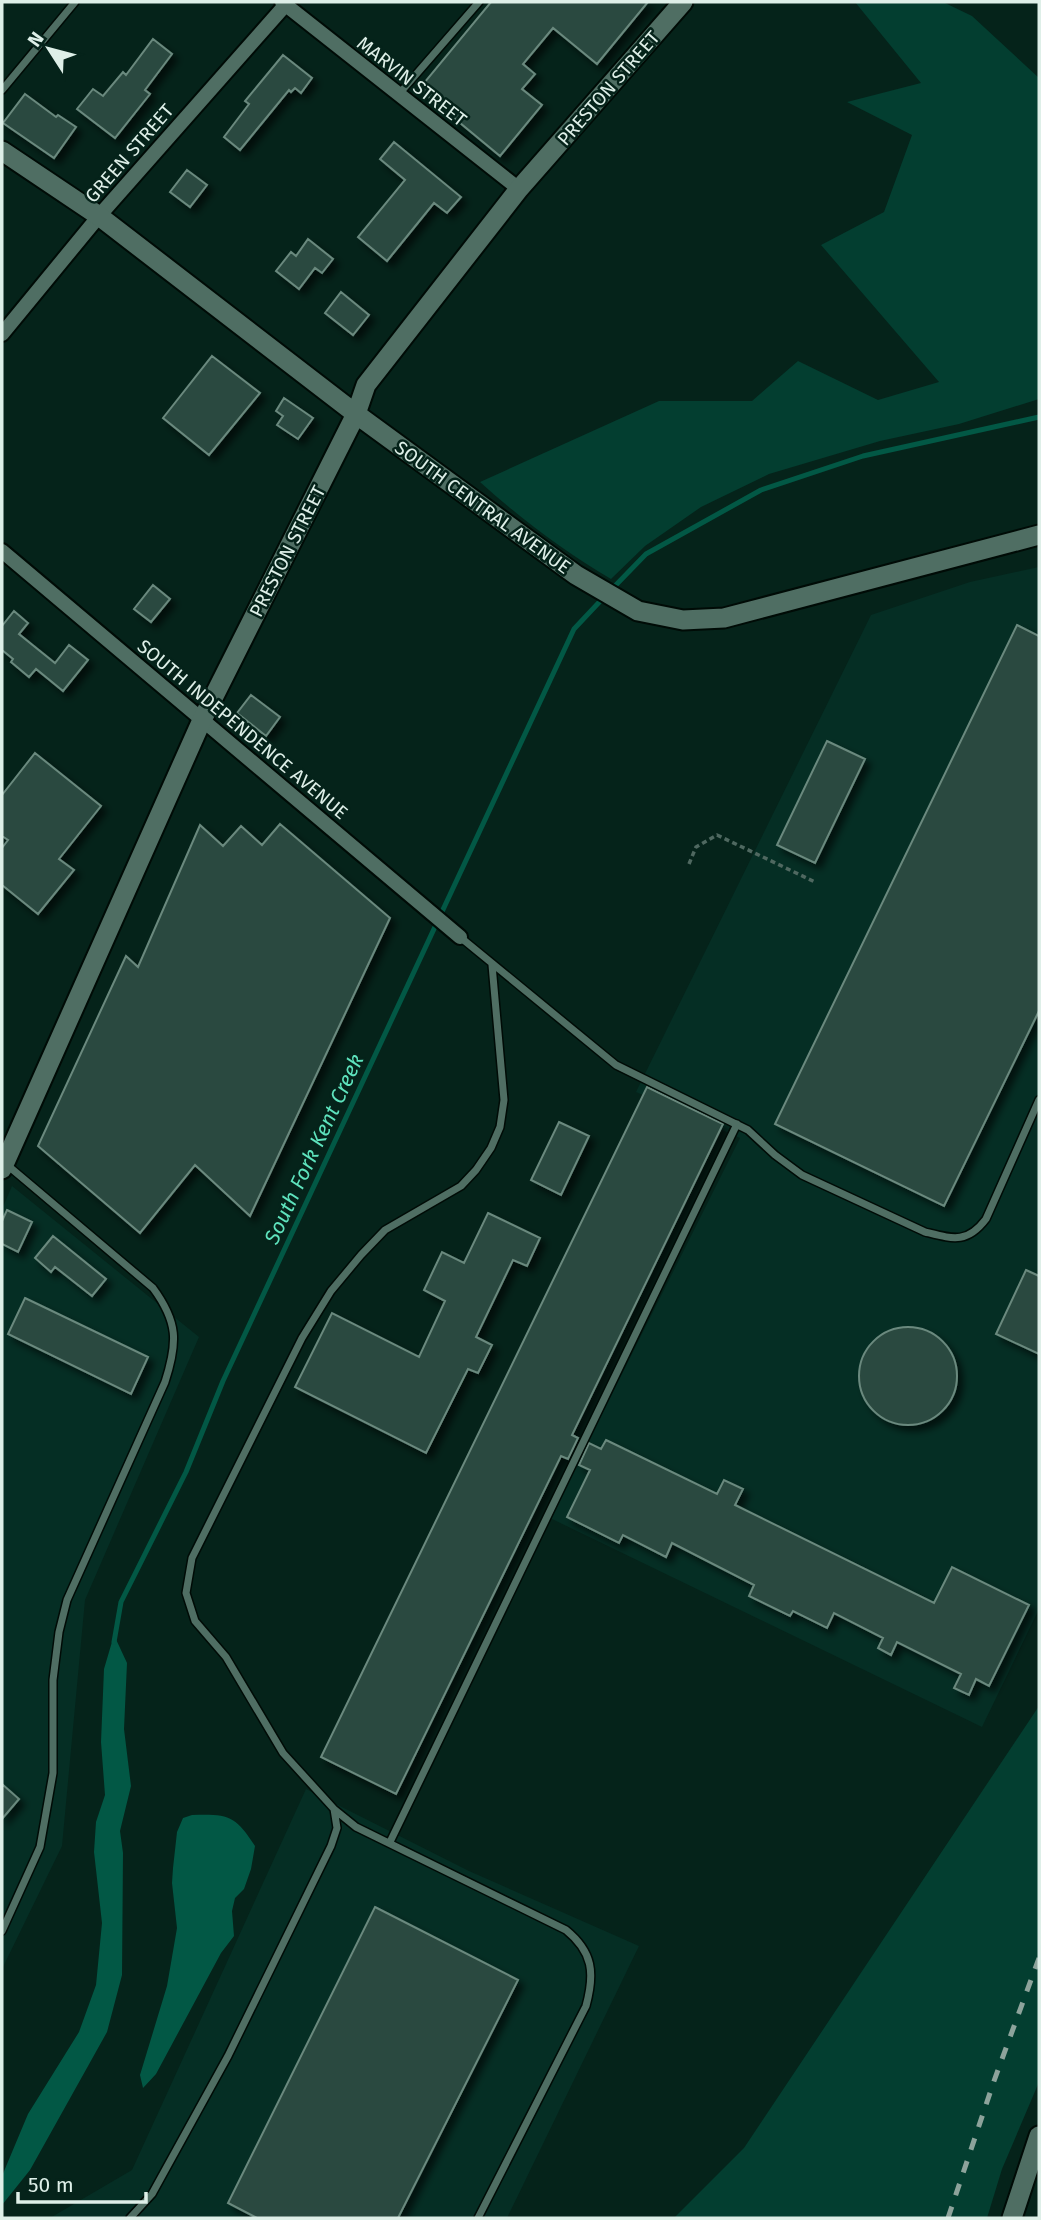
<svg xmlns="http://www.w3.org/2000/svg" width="1041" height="2220" viewBox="0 0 1041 2220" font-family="'Fira Sans',sans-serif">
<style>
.built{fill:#052e24}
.green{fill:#033e30}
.water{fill:#025845}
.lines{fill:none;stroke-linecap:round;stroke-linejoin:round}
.stream{stroke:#025845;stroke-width:5}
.building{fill:#2c4a40;stroke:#6a897e;stroke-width:2;filter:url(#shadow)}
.lane-casing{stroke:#000b06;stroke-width:10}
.street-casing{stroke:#000b06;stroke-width:18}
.secondary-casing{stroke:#000b06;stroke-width:23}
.path{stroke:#4f6860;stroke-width:3.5;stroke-dasharray:5 3.5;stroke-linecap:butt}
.lane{stroke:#4f6e63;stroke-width:7}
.street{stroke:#4f6e63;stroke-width:14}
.secondary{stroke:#4f6e63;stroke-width:19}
.rail{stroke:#8da39b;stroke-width:5;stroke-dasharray:12 12;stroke-linecap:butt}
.labels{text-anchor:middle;stroke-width:5;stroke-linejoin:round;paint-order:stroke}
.street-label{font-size:19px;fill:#deefe8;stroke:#05231a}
.water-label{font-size:21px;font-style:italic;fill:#5ee3bd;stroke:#05231a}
</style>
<defs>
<filter id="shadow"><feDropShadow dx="5.5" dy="5.5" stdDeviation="3.5" flood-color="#0009"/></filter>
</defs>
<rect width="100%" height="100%" fill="#05231a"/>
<path class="built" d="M 1039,567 L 1039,1609 L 982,1727 L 550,1518 L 740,1138 L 636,1092 L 871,615 L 970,582 Z
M 12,1186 L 199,1337 L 85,1600 L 62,1846 L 2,1969 L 2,1209 Z
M 306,1789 L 469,1871 L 639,1946 L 507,2218 L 50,2218 L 132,2170 Z"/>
<path class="green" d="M 855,2 L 943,2 L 972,16 L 1039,78 L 1039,399 L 959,424 L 880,441 L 769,474 L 701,507 L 645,546 L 611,579 C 564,551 521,519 480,482 L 659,401 L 752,401 L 798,361 L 878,400 L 939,382 L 821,245 L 884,212 L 912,135 L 847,102 L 921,83 Z
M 1039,1706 L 1039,2082 L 1002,2169 L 987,2218 L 674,2218 L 744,2148 Z"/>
<path class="water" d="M 114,1635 L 127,1663 L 124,1729 L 131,1786 L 120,1831 L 123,1853 L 122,1975 L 107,2032 L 30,2170 L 2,2205 L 2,2176 L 28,2114 L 79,2032 L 96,1985 L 102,1923 L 94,1852 L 96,1822 L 105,1795 L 101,1742 L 104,1669 Z
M 192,1815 C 228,1814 235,1815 255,1846 L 251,1869 L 244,1889 L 235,1898 L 232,1911 L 234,1936 L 221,1953 L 156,2074 L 143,2088 L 140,2075 L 167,1986 L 177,1928 L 172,1883 L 173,1868 L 177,1832 L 183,1818 Z"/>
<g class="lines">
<path class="stream" d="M 612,589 L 646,554 L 761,490 L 863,456 L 1039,417
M 114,1642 L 121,1602 L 186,1472 L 223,1381 L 574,629 L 605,596"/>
</g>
<path class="building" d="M 491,2 L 648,2 L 597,64 L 553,28 L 523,64 L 535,74 L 522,89 L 542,105 L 500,156 L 419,89 Z
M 153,39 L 172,54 L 145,90 L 150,94 L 115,138 L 77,109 L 93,89 L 103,96 L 123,72 L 126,75 Z
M 283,55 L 312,78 L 301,93 L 295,88 L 291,92 L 289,90 L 240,150 L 224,137 L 249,104 L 245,101 Z
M 25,94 L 56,117 L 58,115 L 76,127 L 54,158 L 3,123 Z
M 394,142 L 461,197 L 447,213 L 434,203 L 387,261 L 358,237 L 405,180 L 380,159 Z
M 187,170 L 207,185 L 190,207 L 170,192 Z
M 308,239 L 333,259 L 322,273 L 315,268 L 299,289 L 276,271 L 291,252 L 296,256 Z
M 341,292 L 369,315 L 353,335 L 325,313 Z
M 212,356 L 260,393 L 209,455 L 163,418 Z
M 284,398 L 313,418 L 298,439 L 277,425 L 283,416 L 276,411 Z
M 153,585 L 170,599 L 151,622 L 134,609 Z
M 14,611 L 28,623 L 19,634 L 55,663 L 69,645 L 88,660 L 63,691 L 36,669 L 29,677 L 11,662 L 13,659 L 2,650 L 2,626 Z
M 1017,625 L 1039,636 L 1039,1011 L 944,1206 L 775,1124 Z
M 251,695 L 280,717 L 266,736 L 237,713 Z
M 827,741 L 865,759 L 815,863 L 777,845 Z
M 35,753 L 101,806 L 59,859 L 74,870 L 38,914 L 2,885 L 2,848 L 8,840 L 2,836 L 2,795 Z
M 280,824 L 390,918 L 250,1216 L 195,1165 L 140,1233 L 38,1146 L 126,956 L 138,967 L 200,825 L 223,846 L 241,826 L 262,845 Z
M 647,1087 L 723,1124 L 572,1435 L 578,1438 L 568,1459 L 561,1456 L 396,1794 L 321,1757 Z
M 559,1122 L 589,1136 L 561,1195 L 531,1180 Z
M 7,1210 L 32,1222 L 18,1252 L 2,1244 L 2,1221 Z
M 488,1213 L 540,1238 L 527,1266 L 513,1260 L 476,1337 L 492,1345 L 478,1373 L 468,1369 L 426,1453 L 295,1387 L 332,1313 L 419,1357 L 445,1301 L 424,1290 L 442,1252 L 464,1263 Z
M 53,1236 L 106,1279 L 92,1296 L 55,1267 L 51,1272 L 35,1258 Z
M 1026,1270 L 1039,1276 L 1039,1354 L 996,1334 Z
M 25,1298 L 148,1357 L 131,1394 L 8,1334 Z
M859 1376a49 49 0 1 1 98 0a49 49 0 1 1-98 0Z
M 606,1440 L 717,1494 L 724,1480 L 743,1489 L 735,1505 L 934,1603 L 952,1567 L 1029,1605 L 989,1686 L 976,1679 L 969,1695 L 954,1688 L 961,1674 L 897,1642 L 891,1655 L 878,1648 L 883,1638 L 834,1613 L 827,1628 L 793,1611 L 790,1616 L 749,1596 L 754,1585 L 672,1543 L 666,1557 L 623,1535 L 619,1543 L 567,1517 L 590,1470 L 579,1465 L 589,1443 L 601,1449 Z
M 2,1784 L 19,1799 L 2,1819 Z
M 375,1907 L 518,1980 L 398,2218 L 257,2218 L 228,2203 Z"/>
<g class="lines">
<g class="lane-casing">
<path id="lane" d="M 2,90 L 75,2
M 399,94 L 479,2
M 460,937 L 616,1065 L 748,1130 L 775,1155 L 802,1175 L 925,1232 C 953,1239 967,1244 986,1219 L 1039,1100
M 335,1810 L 356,1827 L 566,1930 C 593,1952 595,1973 586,2006 L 478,2218
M 390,1842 L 737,1124
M 2,1931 L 40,1847 L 53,1773 L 53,1680 L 59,1632 L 67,1600 L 165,1382 C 178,1342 178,1322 153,1288 L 6,1164
M 130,2218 L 152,2194 L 228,2056 L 331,1846 L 337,1828 L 334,1809 L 283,1753 L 226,1657 L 195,1621 L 186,1593 L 192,1558 L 302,1338 L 331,1291 L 361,1255 L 385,1230 L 461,1186 L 476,1170 L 491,1148 L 500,1127 L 504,1100 L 492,965"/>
</g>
<g class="street-casing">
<path id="street" d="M 282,2 L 519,189
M 2,334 L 99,216 L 288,2
M 2,551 L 460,937"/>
</g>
<g class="secondary-casing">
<path id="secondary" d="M 2,151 L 99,216 L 356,414 L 576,575 L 638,611 L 683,620 L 724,618 L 1039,535
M 2,1169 L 202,720 L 356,414 L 366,385 L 519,189 L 683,2
M 1012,2218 L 1039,2136"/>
</g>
<path class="path" d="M 689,864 L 696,847 L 717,835 L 815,882"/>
<use href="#lane" class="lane"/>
<use href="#street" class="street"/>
<use href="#secondary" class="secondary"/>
<path class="rail" d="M 948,2218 L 994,2081 L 1039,1958"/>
</g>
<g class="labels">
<g class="street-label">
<text transform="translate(412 81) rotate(38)" y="7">MARVIN STREET</text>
<text transform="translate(608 88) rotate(-49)" y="7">PRESTON STREET</text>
<text transform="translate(129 153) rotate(-49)" y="7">GREEN STREET</text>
<text transform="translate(483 507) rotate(36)" y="7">SOUTH CENTRAL AVENUE</text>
<text transform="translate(287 551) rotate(-63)" y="7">PRESTON STREET</text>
<text transform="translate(243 729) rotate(40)" y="7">SOUTH INDEPENDENCE AVENUE</text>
</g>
<g class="water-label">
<text transform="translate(314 1149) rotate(-65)" y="7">South Fork Kent Creek</text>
</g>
</g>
<rect width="1041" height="2220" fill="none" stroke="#deefe8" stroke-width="7"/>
<g transform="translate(49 49) rotate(306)" stroke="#05231a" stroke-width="5" paint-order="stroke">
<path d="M0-5L12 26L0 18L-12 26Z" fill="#deefe8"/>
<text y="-10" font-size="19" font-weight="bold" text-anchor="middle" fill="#deefe8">N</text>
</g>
<path d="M18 2192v10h128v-10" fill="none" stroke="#deefe8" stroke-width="3.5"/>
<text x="28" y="2192" font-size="21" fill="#deefe8" stroke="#05231a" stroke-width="5" paint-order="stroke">50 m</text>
</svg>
